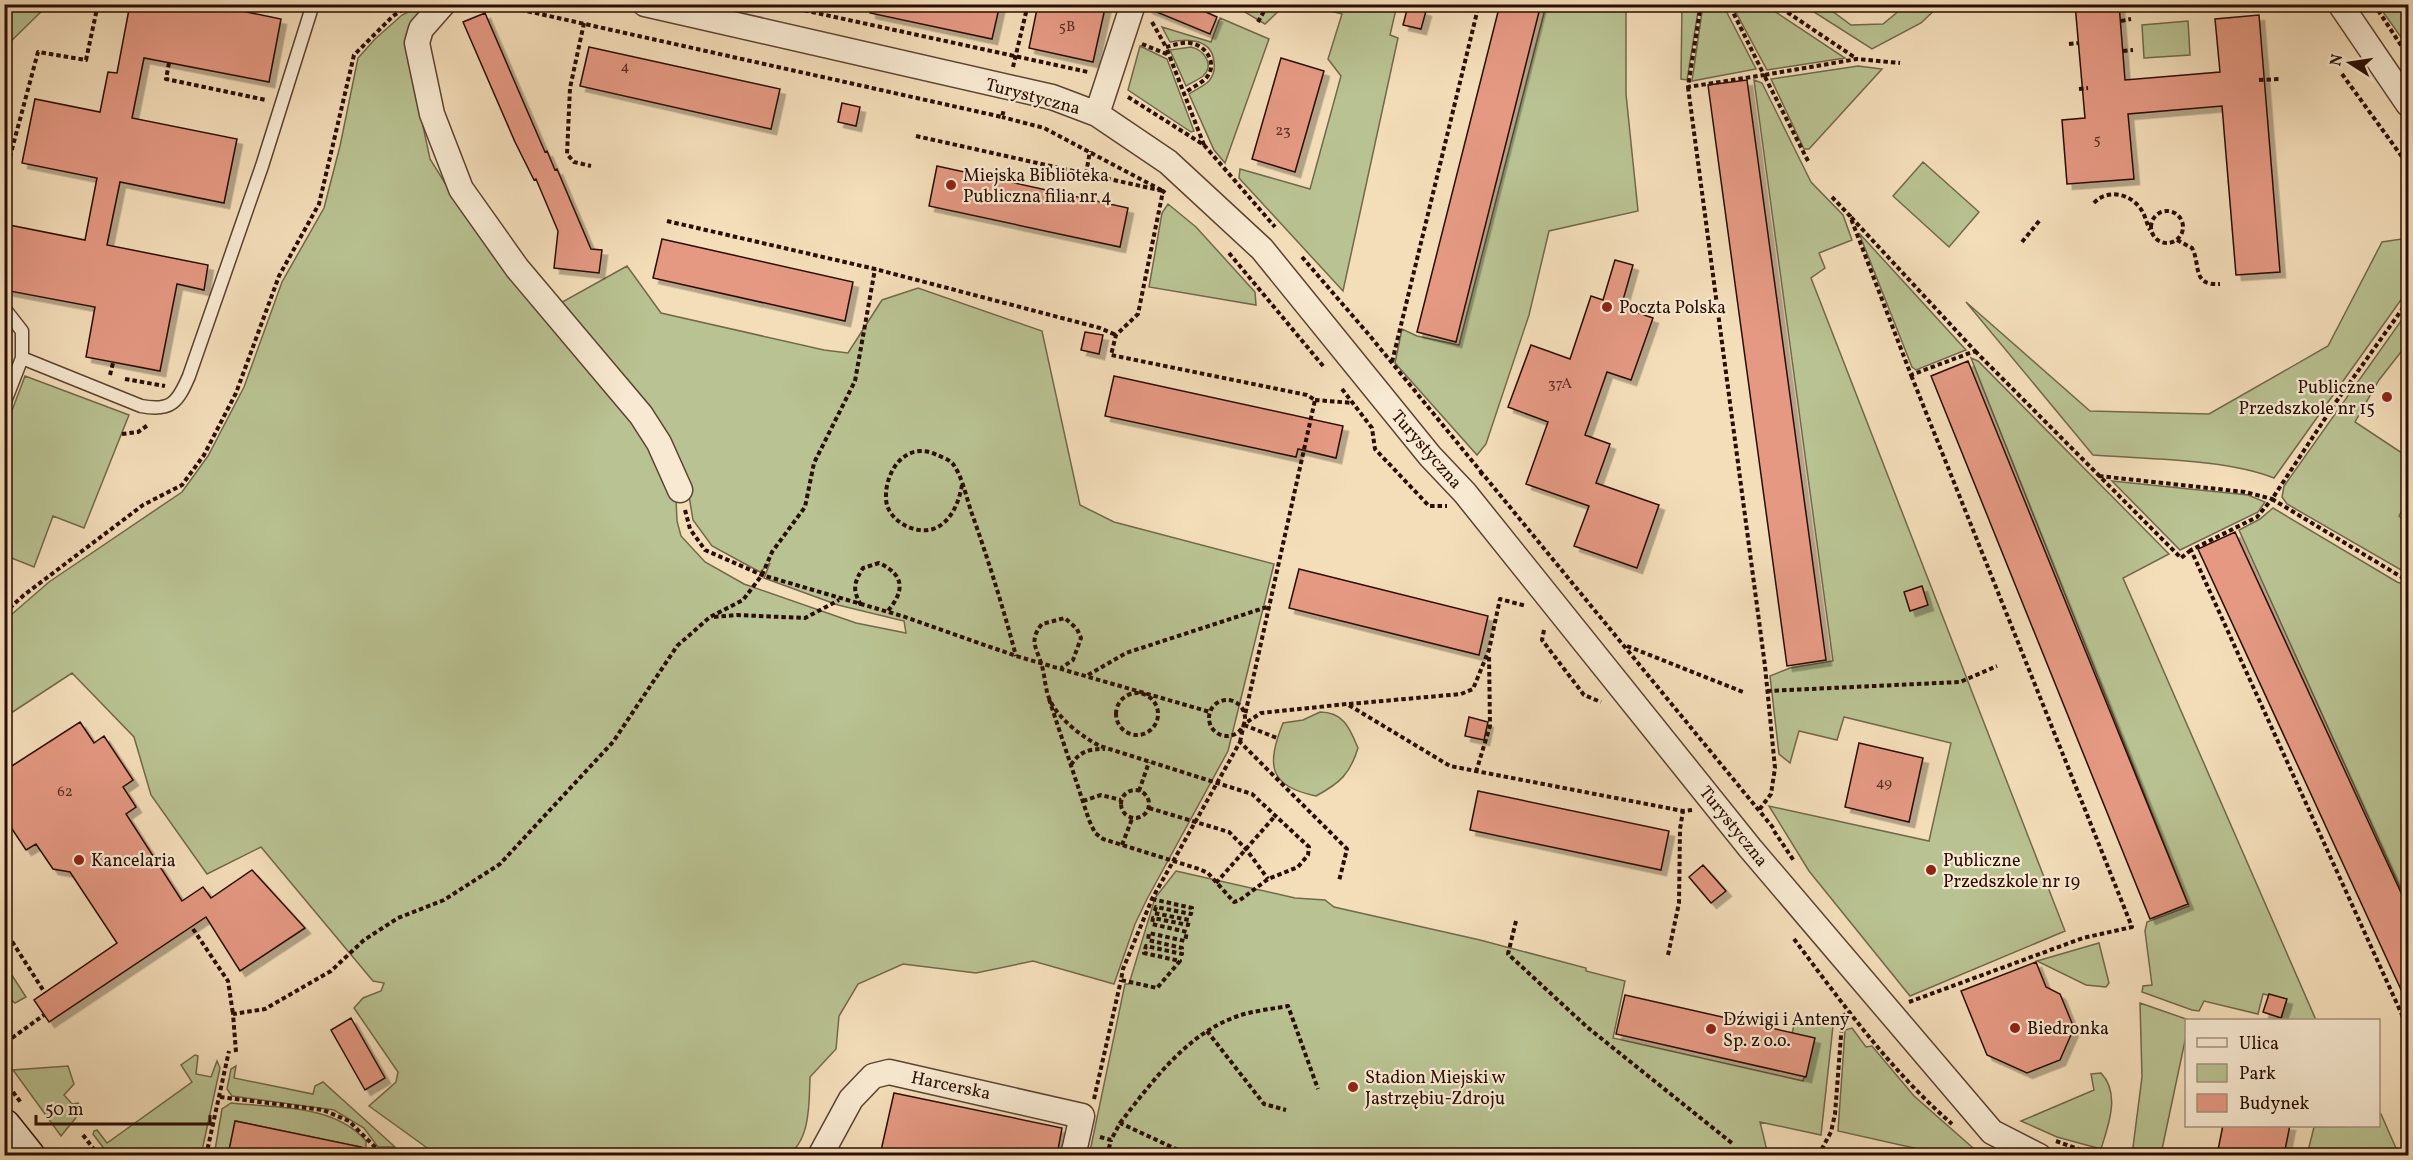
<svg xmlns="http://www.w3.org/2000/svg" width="2413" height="1160" viewBox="0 0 2413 1160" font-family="Vollkorn,serif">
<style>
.green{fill:#b9c292;stroke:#72684a;stroke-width:1.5}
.building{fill:#e59983;stroke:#2a0d02;stroke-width:1.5;filter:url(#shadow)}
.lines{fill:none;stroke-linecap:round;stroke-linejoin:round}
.lane-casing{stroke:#5c4130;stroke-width:15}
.street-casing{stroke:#5c4130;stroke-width:27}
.secondary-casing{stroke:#2a0d02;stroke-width:36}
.path{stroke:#2a0d02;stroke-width:4;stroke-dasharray:4.5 3;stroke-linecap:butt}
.lane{stroke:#f8ead2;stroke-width:12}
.street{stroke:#f8ead2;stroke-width:24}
.secondary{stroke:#f8ead2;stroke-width:33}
.poi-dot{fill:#8f2418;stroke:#f8ead2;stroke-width:2}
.labels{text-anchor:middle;stroke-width:4.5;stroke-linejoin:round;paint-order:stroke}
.number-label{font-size:15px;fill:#593022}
.street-label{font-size:18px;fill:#2a0d02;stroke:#f8ead2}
.poi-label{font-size:18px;fill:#2a0d02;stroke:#f8ead2;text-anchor:start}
</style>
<defs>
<filter id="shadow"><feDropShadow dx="5.5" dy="5.5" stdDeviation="0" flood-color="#0004"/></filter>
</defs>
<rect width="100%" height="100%" fill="#f4deba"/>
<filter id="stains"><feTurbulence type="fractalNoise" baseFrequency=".00333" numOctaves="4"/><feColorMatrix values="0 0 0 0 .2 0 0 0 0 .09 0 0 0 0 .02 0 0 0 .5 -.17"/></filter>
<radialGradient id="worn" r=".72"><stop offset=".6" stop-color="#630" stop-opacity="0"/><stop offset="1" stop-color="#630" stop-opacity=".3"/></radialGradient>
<path class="green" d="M 5,4 L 48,4 L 48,5 L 5,47 Z
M 423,4 L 430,5 L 414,84 L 430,159 L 458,204 L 641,425 L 676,499 L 677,521 L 681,536 L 705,562 L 744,584 L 856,623 L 906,633 L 904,621 L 838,605 L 764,578 L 770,563 L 760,572 L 712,546 L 693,520 L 686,478 L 557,305 L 627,266 L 661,313 L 824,350 L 848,353 L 882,300 L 918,288 L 1042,331 L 1080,505 L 1114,522 L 1274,564 L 1228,751 L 1147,899 L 1135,924 L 1114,984 L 1033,961 L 976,973 L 903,964 L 858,984 L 839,1016 L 836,1049 L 810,1077 C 809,1102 811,1142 786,1156 L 437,1155 L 369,1106 L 396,1082 L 398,1072 L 354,1008 L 363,998 L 381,991 L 384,983 L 373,981 L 261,847 L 207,874 L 151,795 L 134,737 L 72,673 L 5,717 L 4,621 L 49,582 L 182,492 L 208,456 L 244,387 L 282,282 L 324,208 L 340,146 L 358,58 L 375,39 L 402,15 Z
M 1239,5 L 1239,4 L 1285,5 L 1265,24 L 1238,8 Z
M 1328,5 L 1397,5 L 1390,35 L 1398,38 L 1343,291 L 1239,178 L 1240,169 L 1310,189 L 1341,76 L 1328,59 L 1342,14 L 1327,10 Z
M 1546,5 L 1626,5 L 1626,94 L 1638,211 L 1549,231 L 1529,315 L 1486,444 L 1477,455 L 1395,363 L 1402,329 L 1417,336 L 1459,345 Z
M 1682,5 L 1699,5 L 1687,80 L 1681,79 Z
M 1703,5 L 1723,5 L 1756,69 L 1692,81 Z
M 1732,5 L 1765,5 L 1845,58 L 1767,70 Z
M 1803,5 L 1824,5 L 1851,25 L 1883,24 L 1906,5 L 1940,5 L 1921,23 L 1872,49 Z
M 2378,5 L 2408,5 L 2408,47 Z
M 1220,18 L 1269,39 L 1225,163 L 1214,150 L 1189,94 C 1195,90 1204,86 1209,81 C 1213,76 1215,69 1214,63 C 1213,39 1188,38 1170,42 L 1162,27 L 1211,42 Z
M 2188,21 L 2190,55 L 2144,58 L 2142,25 Z
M 1140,46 L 1167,59 L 1194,131 L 1191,132 L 1128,90 Z
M 1191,47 C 1204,50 1215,65 1203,76 C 1198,80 1191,83 1186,86 L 1170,50 Z
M 1858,66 L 1882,69 L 1809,149 L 1804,149 L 1771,79 Z
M 1754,80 L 1762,83 L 1811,182 L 1843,215 L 1852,240 L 1819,253 L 1825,268 L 1811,278 L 2065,931 L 1910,996 L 1809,871 L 1769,806 L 1929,841 L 1951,743 L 1844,717 L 1837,740 L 1799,731 L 1790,763 L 1779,754 L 1770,676 L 1790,668 L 1833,661 Z
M 1923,162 L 1979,212 L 1949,247 L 1893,196 Z
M 1168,204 L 1196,227 L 1255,292 L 1256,305 L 1149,287 L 1162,213 Z
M 1859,233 L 1966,350 L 1916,370 L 1912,367 Z
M 2408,238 L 2408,290 L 2274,478 C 2227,459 2146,459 2093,455 L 1966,302 L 2090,411 L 2209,414 L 2328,346 L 2382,242 Z
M 2408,311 L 2408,343 L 2379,380 L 2355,422 L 2408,457 L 2408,488 L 2404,494 L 2406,503 L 2399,516 L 2408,524 L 2408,574 L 2287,504 L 2282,497 L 2284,486 Z
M 1971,358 L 1978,361 L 2169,554 L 2123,578 L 2316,1020 L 2281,1020 L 2286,999 L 2263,994 L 2258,1014 L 2204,1001 L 2199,1011 L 2192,1010 L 2142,992 L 2143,986 L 2152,985 L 2145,931 L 2147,922 L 2189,906 Z
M 25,376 L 129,415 L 84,528 L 53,516 L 34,567 L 4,555 L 5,429 Z
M 2112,481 L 2248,495 L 2265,502 L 2258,512 L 2180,550 Z
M 2273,508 L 2397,582 L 2408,586 L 2408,905 L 2239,530 L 2260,519 Z
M 1320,712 C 1344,712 1350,729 1358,748 C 1350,774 1340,783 1316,796 C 1267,786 1267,764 1283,723 L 1303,720 Z
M 1176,871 L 1295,898 L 1325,900 L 1334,907 L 1480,940 L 1586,968 L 1586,971 L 1625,981 L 1613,1038 L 1803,1081 L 1814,1038 L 1792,1033 L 1796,1018 L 1833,1026 L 1821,1135 L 1760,1122 L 1768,1155 L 1089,1156 L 1125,984 L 1129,984 L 1155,898 Z
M 2099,943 L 2109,983 L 2106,987 L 2086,985 L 2037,961 Z
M 4,963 L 26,997 L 15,1003 L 5,994 Z
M 2140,1003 L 2189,1020 L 2186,1020 L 2186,1036 L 2161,1154 L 2132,1155 L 2142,1077 Z
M 1852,1028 L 1866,1047 L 1872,1046 L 1914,1096 L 1981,1155 L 1945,1155 L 1838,1131 L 1845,1030 Z
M 195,1055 L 198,1056 L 196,1074 L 211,1077 L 217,1061 L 220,1068 L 201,1155 L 108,1154 L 93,1134 L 94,1131 L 97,1130 L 107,1143 L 192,1082 L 181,1065 Z
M 68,1066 L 74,1084 L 64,1095 L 72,1104 L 78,1103 L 83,1109 L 61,1136 L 13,1070 Z
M 236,1066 L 234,1078 L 313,1094 L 315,1086 L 323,1082 L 395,1147 L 378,1147 L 364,1128 L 334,1110 L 232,1096 L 227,1089 L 231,1069 Z
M 2101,1073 C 2121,1094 2108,1126 2101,1149 L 2057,1137 L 2021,1121 L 2094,1090 L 2091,1074 Z
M 231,1103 C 275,1108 335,1104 366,1141 L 366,1148 L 236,1121 L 228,1155 L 214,1156 L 222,1109 Z
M 2379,1113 L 2381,1114 L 2399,1155 L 2307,1155 L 2314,1127 L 2378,1126 Z"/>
<path class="building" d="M 130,4 L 208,4 L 281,19 L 269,82 L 144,58 L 132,118 L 237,139 L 224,203 L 120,182 L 107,245 L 208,265 L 204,290 L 177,284 L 160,371 L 86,357 L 95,307 L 4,290 L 4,224 L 85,240 L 97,178 L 22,163 L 35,99 L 100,112 L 108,72 L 117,73 Z
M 871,4 L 1000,4 L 992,39 L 870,13 Z
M 1038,4 L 1106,4 L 1093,62 L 1029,48 Z
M 1147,4 L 1188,4 L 1217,17 L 1210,34 L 1147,8 Z
M 1500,4 L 1541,4 L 1456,342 L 1417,332 Z
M 2075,4 L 2119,4 L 2125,80 L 2220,72 L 2215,19 L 2259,15 L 2280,272 L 2236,275 L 2222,106 L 2128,114 L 2134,179 L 2067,184 L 2062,120 L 2085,118 Z
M 1408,6 L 1426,11 L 1421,29 L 1403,25 Z
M 485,13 L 545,152 L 547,151 L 555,170 L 557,169 L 591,249 L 602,250 L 599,273 L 554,268 L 558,231 L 536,179 L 534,180 L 515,142 L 463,22 Z
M 589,47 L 780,89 L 771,129 L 580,86 Z
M 1281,58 L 1324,71 L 1295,172 L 1252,159 Z
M 1747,80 L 1826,660 L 1787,666 L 1708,85 Z
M 842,103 L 860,107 L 856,126 L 838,122 Z
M 937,166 L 1128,208 L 1120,247 L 929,206 Z
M 662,239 L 853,282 L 845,321 L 653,278 Z
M 1615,260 L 1633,265 L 1621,307 L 1653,318 L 1631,380 L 1607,372 L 1585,435 L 1610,444 L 1596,483 L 1659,505 L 1637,568 L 1574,546 L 1589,506 L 1526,484 L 1548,422 L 1508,407 L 1531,345 L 1570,359 L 1591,296 L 1603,300 Z
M 1085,332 L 1103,335 L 1099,354 L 1081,350 Z
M 1968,361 L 2188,904 L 2150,919 L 1931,376 Z
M 1114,376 L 1343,426 L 1336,458 L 1298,449 L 1296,457 L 1105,416 Z
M 2235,532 L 2409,910 L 2409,1007 L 2198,549 Z
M 1299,569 L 1488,616 L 1479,655 L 1289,608 Z
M 1922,586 L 1928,605 L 1910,611 L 1904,592 Z
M 1469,717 L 1488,722 L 1484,740 L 1465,736 Z
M 80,722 L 94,743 L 104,736 L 133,780 L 123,787 L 136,807 L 126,814 L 182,901 L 203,887 L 211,898 L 252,870 L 305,928 L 240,971 L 206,917 L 49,1022 L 34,1000 L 117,943 L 70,872 L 53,869 L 36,844 L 26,850 L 4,817 L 4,771 Z
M 1859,743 L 1923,758 L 1909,822 L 1845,807 Z
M 1478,791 L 1669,831 L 1661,870 L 1470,830 Z
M 1703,865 L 1726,891 L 1711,903 L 1689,877 Z
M 2036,962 L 2046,987 L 2060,994 L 2074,1028 L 2060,1060 L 2027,1073 L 1987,1055 L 1961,991 Z
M 2269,994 L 2287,999 L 2281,1018 L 2263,1012 Z
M 1625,995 L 1815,1038 L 1806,1077 L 1616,1034 Z
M 351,1018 L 385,1078 L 365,1090 L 331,1030 Z
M 894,1093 L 1062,1128 L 1057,1155 L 880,1155 Z
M 235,1121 L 361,1147 L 360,1155 L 228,1155 Z
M 2223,1125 L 2290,1125 L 2284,1155 L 2217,1155 Z"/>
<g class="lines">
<g class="lane-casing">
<path id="lane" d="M 4,308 L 22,331 L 22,358
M 4,404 L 22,358 L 141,406 C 171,412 178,402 189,376 L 262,166 L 313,4"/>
</g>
<g class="street-casing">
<path id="street" d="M 443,4 L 421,29 L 417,43 L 432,114 L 461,189 L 517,268 L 641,415 L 659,443 L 680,490
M 645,4 L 1052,97 L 1097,114 L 1168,162 L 1262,249 L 1430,456 L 1465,493 L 1750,848 L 1992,1132 L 2039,1156
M 2340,4 L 2408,104
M 1097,114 L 1133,4
M 820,1156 L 851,1099 L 873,1076 L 889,1072 L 1082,1116 L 1073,1156"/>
</g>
<g class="secondary-casing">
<path id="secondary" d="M 4,1126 L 28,1156"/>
</g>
<path class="path" d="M 501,4 L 513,8 L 511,4
M 775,4 L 1088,72
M 1701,4 L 1688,87 L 1764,75 L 1729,4
M 1775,4 L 1857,59
M 2374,4 L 2408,56
M 513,8 L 1002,117 L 1004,109
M 1156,9 L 1163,4
M 2121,21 L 2131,19
M 1152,22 L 1166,47
M 1258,22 L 1268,4
M 584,23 L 570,88 L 567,154 L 574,162 L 591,166
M 1142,44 L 1169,55
M 2069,44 L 2078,43
M 2123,51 L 2133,50
M 169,63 L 166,79 L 266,100
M 1013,67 L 1028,4
M 2342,74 L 2408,165
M 2259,80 L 2281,79
M 1688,87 L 1765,666 L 1775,768 L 1771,794 L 1759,810
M 2079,89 L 2088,88
M 1128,97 L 1204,145 L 1166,47 C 1174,45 1182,42 1190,43 C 1207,45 1219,66 1205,79 C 1200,84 1191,88 1185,93
M 916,136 L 1163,191 L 1044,128 L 1002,117
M 1204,145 L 1275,227
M 1808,161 L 1764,75 L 1857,59 L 1900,63
M 1086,174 L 1090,151
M 4,179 L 38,52 L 86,60 L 98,4
M 1165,193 L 1163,191 L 1138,314 L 1116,335 L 1111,355 L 1307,395 L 1315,400 L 1245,715
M 1832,197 L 1850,216 L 1911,375 L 1975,351 L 1850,216
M 2094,203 C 2107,189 2129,193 2140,208 C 2145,214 2146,222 2150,230
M2151 227a16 16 0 1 1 32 0a16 16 0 1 1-32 0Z
M 667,221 L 875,269 L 1100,328 L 1116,335
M 2177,240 L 2192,248 C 2201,264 2191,286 2220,284
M 2022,242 L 2040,220
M 1229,253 L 1324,367
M 1302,257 L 1370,336 L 1482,473
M 2408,301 L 2336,402 L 2272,499 L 2408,581
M 1975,351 L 2181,558 L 2191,550
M 1392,362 L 1479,4
M 110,375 L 113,363
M 125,379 L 165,386
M 1342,389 L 1372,428 L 1375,449 L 1429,506 L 1447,506
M 1315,400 L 1353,403
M 122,434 L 138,432 L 148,425
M 1480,475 L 1482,473 L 1775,830
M 2099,476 L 2245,492 L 2272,499 L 2257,517 L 2191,550 L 2408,1028
M 962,485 C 959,502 951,523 933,529 C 913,535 886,519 886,498 C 885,470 907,440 937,455 C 942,457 950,460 953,464 C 962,476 966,496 971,511 C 988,559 1003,607 1016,656
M 685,510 L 690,529 L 705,550 L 762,575 L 902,616 L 1016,656 L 1210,712
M 861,605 C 852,590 854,582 863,568 L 879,563 C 905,575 905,591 887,612
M 4,613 L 24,595 L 143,505 L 182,485 L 204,455 L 236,393 L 279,276 L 319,204 L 354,55 L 393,16 L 409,5
M 714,617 L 737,615 L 805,618 L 839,600
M 1544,630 L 1542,640 L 1584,695 L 1601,702
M 1627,646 L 1743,692
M 1088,675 L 1126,653 L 1270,606
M 1767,691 L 1960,682 L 1997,666
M1116 714a21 21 0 1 1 42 0a21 21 0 1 1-42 0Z
M 1049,699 L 1089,820 L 1095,833 L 1103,839 L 1199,869 L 1208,873 L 1234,902 L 1240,900 L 1268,879 L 1298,867 L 1308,855 L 1309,847 L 1252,794 L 1100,746 C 1082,737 1057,718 1049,698 C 1045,688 1045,677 1042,666 C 1037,648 1028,641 1042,624 L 1065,618 L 1077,629 L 1081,638 L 1073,660 L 1061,668
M1209 718a18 18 0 1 1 36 0a18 18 0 1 1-36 0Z
M 1349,704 L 1461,694 L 1473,689 L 1489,650 L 1500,599 L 1526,606
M 1244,725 L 1277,738
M 1240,742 L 1244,724 L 1261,713 L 1347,704 L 1450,766 L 1683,811 L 1692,810
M 1071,765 C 1080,751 1089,749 1105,749
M 1476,772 L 1490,726 L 1489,654
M1121 804a14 14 0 1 1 28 0a14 14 0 1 1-28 0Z
M 1139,791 L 1149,762
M 1083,801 L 1101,795 L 1121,800
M 1149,808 L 1229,832 L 1246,849 L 1268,879
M 1774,831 L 1794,861
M 4,835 L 12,828
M 1122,845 L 1132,819
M 1216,883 L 1275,816
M 1152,899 L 1192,908 L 1191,914 L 1156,907 L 1154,913 L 1189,920 L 1188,925 L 1153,918 L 1152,924 L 1187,932 L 1185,941 L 1149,933 L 1148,940 L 1182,948 L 1182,954 L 1146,946 L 1144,953 L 1180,961 L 1157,988 L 1121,980 L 1123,969 L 1152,899 L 1240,742 L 1347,849 L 1339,881
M 1516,921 L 1508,954 L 1587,1027 L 1733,1144
M 4,929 L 45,993
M 193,929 L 228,981 L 233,1014
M 1794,939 C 1842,1003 1891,1071 1952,1124
M 1668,955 L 1679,903 L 1680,829 L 1683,811
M 1909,1002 L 2083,938 L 2132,927 L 1911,375
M 1207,1031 L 1264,1104 L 1286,1110
M 12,1038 L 44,1015
M 236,1052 L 233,1014 L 265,1009 L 331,971 L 364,940 L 398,918 L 444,900 L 500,864 L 613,742 L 677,646 L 710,617 L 743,600 L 762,575 L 772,552 L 805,507 L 814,463 L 855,381 L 875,269
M 4,1080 L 22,1104
M 220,1097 L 323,1110 L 349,1121 L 378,1150 L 394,1150 L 400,1156
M 1094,1099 L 1121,980
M 1120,1123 C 1152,1082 1186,1034 1238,1016 C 1253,1011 1271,1009 1288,1006 L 1318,1089
M 83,1135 L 99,1156
M 1100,1137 L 1111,1140 L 1120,1123 L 1191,1156
M 2056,1141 L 2098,1156
M 206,1156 L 229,1051
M 1107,1156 L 1111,1140
M 1818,1156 L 1831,1132 L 1835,1114 L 1842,1023 L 1844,1015 L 1850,1012"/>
<use href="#lane" class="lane"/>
<use href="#street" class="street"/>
<use href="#secondary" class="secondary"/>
</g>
<g class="poi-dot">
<circle cx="951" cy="185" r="6"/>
<circle cx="1607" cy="307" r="6"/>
<circle cx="2387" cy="397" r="6"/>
<circle cx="79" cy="860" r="6"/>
<circle cx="1931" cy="870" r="6"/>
<circle cx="2015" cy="1028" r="6"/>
<circle cx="1711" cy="1029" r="6"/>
<circle cx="1353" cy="1087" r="6"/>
</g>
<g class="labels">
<g class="number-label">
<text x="1067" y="31">5B</text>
<text x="625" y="71">4</text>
<text x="1283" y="135">23</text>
<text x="2097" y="144">5</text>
<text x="1560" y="388">37A</text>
<text x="1884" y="787">49</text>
<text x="65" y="796">62</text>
</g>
<g class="street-label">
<text transform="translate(1033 96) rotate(15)" y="6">Turystyczna</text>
<text transform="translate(1427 449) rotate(49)" y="6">Turystyczna</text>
<text transform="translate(1734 826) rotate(51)" y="6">Turystyczna</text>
<text transform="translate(951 1085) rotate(12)" y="6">Harcerska</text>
</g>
<g class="poi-label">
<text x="963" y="181">Miejska Biblioteka<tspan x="963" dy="21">Publiczna filia nr 4</tspan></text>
<text x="1619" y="313">Poczta Polska</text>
<text x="2375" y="393" text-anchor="end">Publiczne<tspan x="2375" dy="21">Przedszkole nr 15</tspan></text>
<text x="91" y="866">Kancelaria</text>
<text x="1943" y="866">Publiczne<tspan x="1943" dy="21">Przedszkole nr 19</tspan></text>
<text x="1723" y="1025">Dźwigi i Anteny<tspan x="1723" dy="21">Sp. z o.o.</tspan></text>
<text x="2027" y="1034">Biedronka</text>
<text x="1365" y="1083">Stadion Miejski w<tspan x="1365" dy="21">Jastrzębiu-Zdroju</tspan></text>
</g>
</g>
<rect width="2413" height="1160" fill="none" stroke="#f4deba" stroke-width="24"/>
<rect x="6" y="6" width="2401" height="1148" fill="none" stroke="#2a0d02" stroke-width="3"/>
<rect x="12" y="12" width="2389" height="1136" fill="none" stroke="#2a0d02" stroke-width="1.5"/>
<rect x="2185" y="1019" width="195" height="108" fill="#f8ead2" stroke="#a6927f" stroke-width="1.5"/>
<rect x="2197" y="1038" width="30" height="9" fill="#f8ead2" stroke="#a6927f" stroke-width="1.5"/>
<text x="2239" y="1049" font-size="18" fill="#2a0d02">Ulica</text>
<rect x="2197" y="1064" width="30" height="18" fill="#b9c292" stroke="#a6927f" stroke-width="1.5"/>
<text x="2239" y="1079" font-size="18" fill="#2a0d02">Park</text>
<rect x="2197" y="1094" width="30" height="18" fill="#e59983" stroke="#a6927f" stroke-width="1.5"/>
<text x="2239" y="1109" font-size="18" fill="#2a0d02">Budynek</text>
<g transform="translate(2350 63) rotate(282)" stroke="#f8ead2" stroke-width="4.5" paint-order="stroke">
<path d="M0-4.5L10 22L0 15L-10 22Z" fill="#2a0d02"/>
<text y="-9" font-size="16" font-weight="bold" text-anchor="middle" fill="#2a0d02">N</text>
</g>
<path d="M36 1115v9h174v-9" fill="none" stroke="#2a0d02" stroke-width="3"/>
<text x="45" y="1115" font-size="18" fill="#2a0d02" stroke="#f8ead2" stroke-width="4.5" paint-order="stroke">50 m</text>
<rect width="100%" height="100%" filter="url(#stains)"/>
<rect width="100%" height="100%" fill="url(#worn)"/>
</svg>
